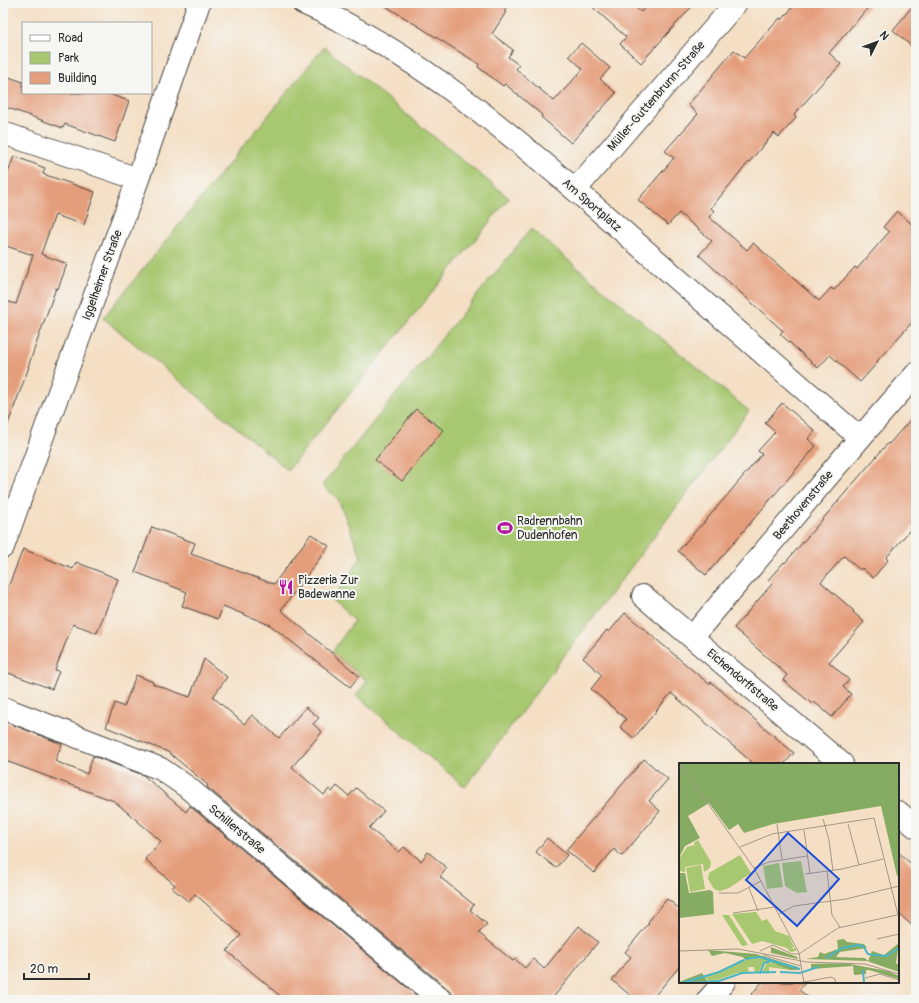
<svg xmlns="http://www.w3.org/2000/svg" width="919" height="1003" viewBox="0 0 919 1003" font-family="Pangolin,sans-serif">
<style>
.green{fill:#a7c770;stroke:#69794e}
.building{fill:#e59e7c}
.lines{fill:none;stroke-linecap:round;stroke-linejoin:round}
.minor-casing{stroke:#494642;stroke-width:24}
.minor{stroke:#fff;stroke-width:22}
.labels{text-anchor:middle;stroke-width:4;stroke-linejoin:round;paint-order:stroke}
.street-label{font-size:12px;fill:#2b2b2b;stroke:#f6f6f2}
.poi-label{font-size:12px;fill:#2b2b2b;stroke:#f6f6f2;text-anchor:start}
.inset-river{fill:none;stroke:#4ab5c7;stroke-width:2}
.inset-road{fill:none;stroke:#a49787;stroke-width:1}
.view{fill:#1d4ed8;fill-opacity:0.15;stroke:#1d4ed8;stroke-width:2}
.inset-edge{fill:none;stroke:#2b2b2b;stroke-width:2}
</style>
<rect width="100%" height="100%" fill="#f6f6f2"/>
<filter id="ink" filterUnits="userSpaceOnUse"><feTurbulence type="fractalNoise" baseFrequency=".025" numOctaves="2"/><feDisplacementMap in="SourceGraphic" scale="8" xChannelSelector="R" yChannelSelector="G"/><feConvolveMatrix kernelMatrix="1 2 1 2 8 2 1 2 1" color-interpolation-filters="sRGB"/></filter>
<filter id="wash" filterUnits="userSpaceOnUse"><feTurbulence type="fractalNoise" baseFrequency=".012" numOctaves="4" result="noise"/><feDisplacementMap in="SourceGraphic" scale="16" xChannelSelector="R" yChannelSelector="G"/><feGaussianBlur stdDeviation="0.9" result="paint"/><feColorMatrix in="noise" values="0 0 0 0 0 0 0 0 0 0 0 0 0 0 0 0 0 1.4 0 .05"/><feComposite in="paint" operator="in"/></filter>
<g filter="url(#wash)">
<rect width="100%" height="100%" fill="#f4dfc4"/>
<path class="green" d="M 324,47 L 509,198 L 288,470 L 103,318 Z
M 531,229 L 749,411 L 465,787 L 356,695 L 367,681 L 332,652 L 354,621 L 332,600 L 361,557 L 338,499 L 322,485 Z"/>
<g id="blocks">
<path class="building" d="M 381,3 L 509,3 L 504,11 L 506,12 L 492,34 L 513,50 L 508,57 L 519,65 L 516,69 L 554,101 L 583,69 L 569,56 L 581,43 L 610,68 L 600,79 L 616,93 L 571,143 L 541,117 L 542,115 L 505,84 L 503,86 L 478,67 L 479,64 Z
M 588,3 L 631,3 L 641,12 L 648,3 L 695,3 L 641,63 L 620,44 L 626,37 Z
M 796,3 L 872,3 L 829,53 L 841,64 L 829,77 L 828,76 L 794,115 L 796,118 L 779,137 L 774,133 L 737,176 L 711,208 L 714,211 L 709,217 L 747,250 L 753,243 L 819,301 L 831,288 L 834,290 L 855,267 L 857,269 L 889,232 L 883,227 L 897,211 L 916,228 L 916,318 L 877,361 L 878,362 L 860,382 L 830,355 L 818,368 L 780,334 L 783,331 L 699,255 L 712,241 L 679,213 L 668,225 L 638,200 L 674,158 L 665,151 L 698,114 L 688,105 L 734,50 L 744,58 L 780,18 L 782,20 Z
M 915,3 L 916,3 L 916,50 L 893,30 Z
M 3,75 L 23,82 L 23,93 L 106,93 L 129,101 L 115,142 L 65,124 L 63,128 L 3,106 Z
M 14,156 L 45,168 L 43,174 L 95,192 L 84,225 L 55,215 L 41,254 L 67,264 L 58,289 L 56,288 L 28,367 L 29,367 L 5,432 L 3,432 L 3,300 L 16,304 L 33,255 L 3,245 L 3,186 Z
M 782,403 L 815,431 L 808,439 L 816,446 L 706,575 L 678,551 L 700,526 L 701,526 L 762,454 L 758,451 L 775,432 L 765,423 Z
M 416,409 L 443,430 L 402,481 L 375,460 Z
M 916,413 L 916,523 L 886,558 L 888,560 L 873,578 L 862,568 L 860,570 L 844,556 L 821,582 L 854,611 L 853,612 L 864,622 L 829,662 L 849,680 L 843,687 L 851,694 L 832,717 L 814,702 L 812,704 L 783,680 L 787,675 L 734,628 L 772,584 L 768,580 L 784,562 L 785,563 L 888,443 L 889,444 Z
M 152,527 L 195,543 L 191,554 L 274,584 L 311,534 L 329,546 L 281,610 L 359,676 L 350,687 L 270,625 L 223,606 L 218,619 L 182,606 L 187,592 L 135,572 Z
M 23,549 L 73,569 L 76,562 L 118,579 L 97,633 L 73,624 L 55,670 L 59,671 L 52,689 L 3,671 L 3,600 Z
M 625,613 L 709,684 L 711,682 L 794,753 L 784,764 L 754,764 L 671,693 L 634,738 L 620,727 L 626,719 L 591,689 L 602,675 L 583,658 L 607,630 L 609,632 Z
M 204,659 L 227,677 L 213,697 L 244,724 L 252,715 L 279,738 L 306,707 L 319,718 L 313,724 L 322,732 L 292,767 L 324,795 L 329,789 L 332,792 L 337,786 L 349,796 L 356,788 L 384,811 L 369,828 L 399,852 L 404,847 L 421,861 L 428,852 L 447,868 L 440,877 L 474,905 L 470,910 L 487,924 L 479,933 L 513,961 L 515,959 L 525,968 L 533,959 L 544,969 L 579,926 L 598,942 L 551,1000 L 453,1000 L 453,995 L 449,990 L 207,787 L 208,785 L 168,752 L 106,727 L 115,703 L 124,707 L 136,675 L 153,682 L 153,684 L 190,697 Z
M 3,721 L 62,744 L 55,761 L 87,774 L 93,756 L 143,775 L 186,812 L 190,806 L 422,1000 L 285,1000 L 227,951 L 241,935 L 195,894 L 189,902 L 172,888 L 175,885 L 145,859 L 161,841 L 114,801 L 3,760 Z
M 644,759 L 668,779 L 649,801 L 660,811 L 622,856 L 614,849 L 594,873 L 566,850 Z
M 547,838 L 567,855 L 556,868 L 536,852 Z
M 898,852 L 916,868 L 916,929 L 898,913 Z
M 667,899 L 680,909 L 680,966 L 651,1000 L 636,1000 L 612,980 L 631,957 L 625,952 L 649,923 L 648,922 Z
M 762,982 L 806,982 L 799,990 L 812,1000 L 747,1000 Z"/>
</g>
</g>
<g filter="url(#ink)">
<use href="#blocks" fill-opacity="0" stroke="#494642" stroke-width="1"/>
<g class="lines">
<g class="minor-casing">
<path id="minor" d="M 303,3 C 421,54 522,144 618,227 C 699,297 779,368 860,438
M 3,133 L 138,179
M 575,190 L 736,3
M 3,547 L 49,419 L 138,179 L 199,3
M 643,596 L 842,764
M 692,637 L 860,438 L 916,374
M 3,708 L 161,769 L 187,787 L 441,1000
M 898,812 L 916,827
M 708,1000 L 724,982"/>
</g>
<use href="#minor" class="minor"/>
</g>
</g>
<defs>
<g id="stadium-bare" transform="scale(1.2)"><path d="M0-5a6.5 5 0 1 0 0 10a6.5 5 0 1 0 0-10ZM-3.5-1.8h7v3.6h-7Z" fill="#b5179e" stroke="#f6f6f2" stroke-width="2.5" paint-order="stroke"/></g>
<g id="restaurant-bare" transform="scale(1.2)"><path d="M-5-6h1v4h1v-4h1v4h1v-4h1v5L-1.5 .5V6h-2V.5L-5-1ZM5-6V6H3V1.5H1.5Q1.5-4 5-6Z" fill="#b5179e" stroke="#f6f6f2" stroke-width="2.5" paint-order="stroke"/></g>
</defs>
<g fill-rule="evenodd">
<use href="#stadium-bare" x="505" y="528"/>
<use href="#restaurant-bare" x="286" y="587"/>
</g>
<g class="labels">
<g class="street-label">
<text transform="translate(656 96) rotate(-49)" y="4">Müller-Guttenbrunn-Straße</text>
<text transform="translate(592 205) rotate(41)" y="4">Am Sportplatz</text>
<text transform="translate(102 275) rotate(-70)" y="4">Iggelheimer Straße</text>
<text transform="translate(803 505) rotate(-50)" y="4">Beethovenstraße</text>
<text transform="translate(743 680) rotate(40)" y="4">Eichendorffstraße</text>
<text transform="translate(237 829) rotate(40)" y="4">Schillerstraße</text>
</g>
<g class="poi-label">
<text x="517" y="525">Radrennbahn<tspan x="517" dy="14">Dudenhofen</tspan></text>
<text x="298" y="584">Pizzeria Zur<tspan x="298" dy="14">Badewanne</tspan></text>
</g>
</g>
<g transform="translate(679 763)">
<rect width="220" height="220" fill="#f4dfc4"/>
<path d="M 19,77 L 32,99 L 31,105 L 25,109 L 24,101 L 6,104 L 6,109 L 0,108 L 0,96 L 8,84 L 16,82 L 15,80 ZM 61,92 L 72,110 L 50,125 L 41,128 L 35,126 L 29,116 L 30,110 ZM 122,98 L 128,129 L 118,130 L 106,123 L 103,100 ZM 100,100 L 104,124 L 88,126 L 84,103 ZM 22,102 L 26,126 L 11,129 L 7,105 ZM 77,149 L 83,158 L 88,156 L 96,168 L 110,173 L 115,184 L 112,186 L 117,185 L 117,188 L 111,189 L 108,185 L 83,178 L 73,181 L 53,151 ZM 43,152 L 50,152 L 69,182 L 63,183 ZM 81,195 L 89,198 L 84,201 L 80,210 L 76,210 L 75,204 L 69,204 L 70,210 L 58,210 L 38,217 L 30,218 L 25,213 L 50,205 L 60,198 ZM 88,199 L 112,205 L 111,207 L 90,204 L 90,209 L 83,210 Z" fill="#a7c770"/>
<path d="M 0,0 L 220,0 L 220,112 L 218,113 L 202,43 L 94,61 L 65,70 L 59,61 L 50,67 L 30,40 L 9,53 L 21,75 L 6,83 L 0,95 ZM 0,110 L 6,110 L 10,130 L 31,127 L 34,129 L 35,151 L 0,155 ZM 165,176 L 168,179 L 185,181 L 188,185 L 161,189 L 157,194 L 186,195 L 189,198 L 193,188 L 205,192 L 220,180 L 217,200 L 220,202 L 220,209 L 188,198 L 127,196 L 139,194 L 141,189 L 145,191 L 159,186 L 158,177 ZM 92,184 L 118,194 L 119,196 L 92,190 ZM 29,187 L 77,191 L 119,204 L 120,207 L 111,207 L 81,195 L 66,197 L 64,194 L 46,190 L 33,193 ZM 165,200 L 209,208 L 220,213 L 220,216 L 190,207 L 187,207 L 187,211 L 175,212 L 174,203 L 132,206 L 132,201 ZM 23,210 L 29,219 L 0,220 L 0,219 Z" fill="#85ac62"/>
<path class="inset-river" d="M 147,195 L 163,185 L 179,182 L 184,183 L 189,191 L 194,192 L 207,193 L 220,185M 66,196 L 81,194 L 121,206M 184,207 L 185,220M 101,209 L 121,210 L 139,204M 81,211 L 85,200 L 92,198M 3,220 L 40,209 L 65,197M 12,220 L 40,218 L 63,210 L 97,209"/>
<path class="inset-road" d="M 0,0 L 75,105 L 120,190M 144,56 L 150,77 L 154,108M 98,61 L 103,96M 169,61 L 180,102M 125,67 L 131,111M 61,84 L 93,71 L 195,55 L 220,156M 75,105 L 90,99 L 128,93M 148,108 L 153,152 L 161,164M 126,111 L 163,106 L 204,96M 70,125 L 79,148M 40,130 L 59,130 L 82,118M 54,150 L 96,144M 100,151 L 115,143 L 167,136 L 220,123M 198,176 L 220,171M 0,188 L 59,186 L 128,199 L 186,201 L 220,211M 81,188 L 94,182 L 113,191 L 120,191M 120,190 L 125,220M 120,191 L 159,165 L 218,152M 84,192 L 122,203M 186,215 L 201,211 L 220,217M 120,220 L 152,214 L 156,216 L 157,220"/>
<path class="view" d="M 109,70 L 160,116 L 118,163 L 67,117 Z"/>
<rect width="220" height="220" class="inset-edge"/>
</g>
<rect width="919" height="1003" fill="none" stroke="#f6f6f2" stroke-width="16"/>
<rect x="22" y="22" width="130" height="72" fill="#f6f6f2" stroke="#a5a5a2"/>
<rect x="30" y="35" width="20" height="6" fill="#ffffff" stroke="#a5a5a2"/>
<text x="58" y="42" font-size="12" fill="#2b2b2b">Road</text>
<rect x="30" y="52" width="20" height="12" fill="#a7c770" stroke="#a5a5a2"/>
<text x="58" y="62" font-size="12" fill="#2b2b2b">Park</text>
<rect x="30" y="72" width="20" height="12" fill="#e59e7c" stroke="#a5a5a2"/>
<text x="58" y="82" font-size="12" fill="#2b2b2b">Building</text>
<g transform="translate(877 42) rotate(48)" stroke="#f6f6f2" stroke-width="3" paint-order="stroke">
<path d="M0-3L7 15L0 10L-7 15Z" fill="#2b2b2b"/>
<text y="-6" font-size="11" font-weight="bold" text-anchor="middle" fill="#2b2b2b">N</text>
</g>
<path d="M24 973v6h65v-6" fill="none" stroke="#2b2b2b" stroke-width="2"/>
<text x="30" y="973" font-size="12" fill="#2b2b2b" stroke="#f6f6f2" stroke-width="3" paint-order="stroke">20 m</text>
</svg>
